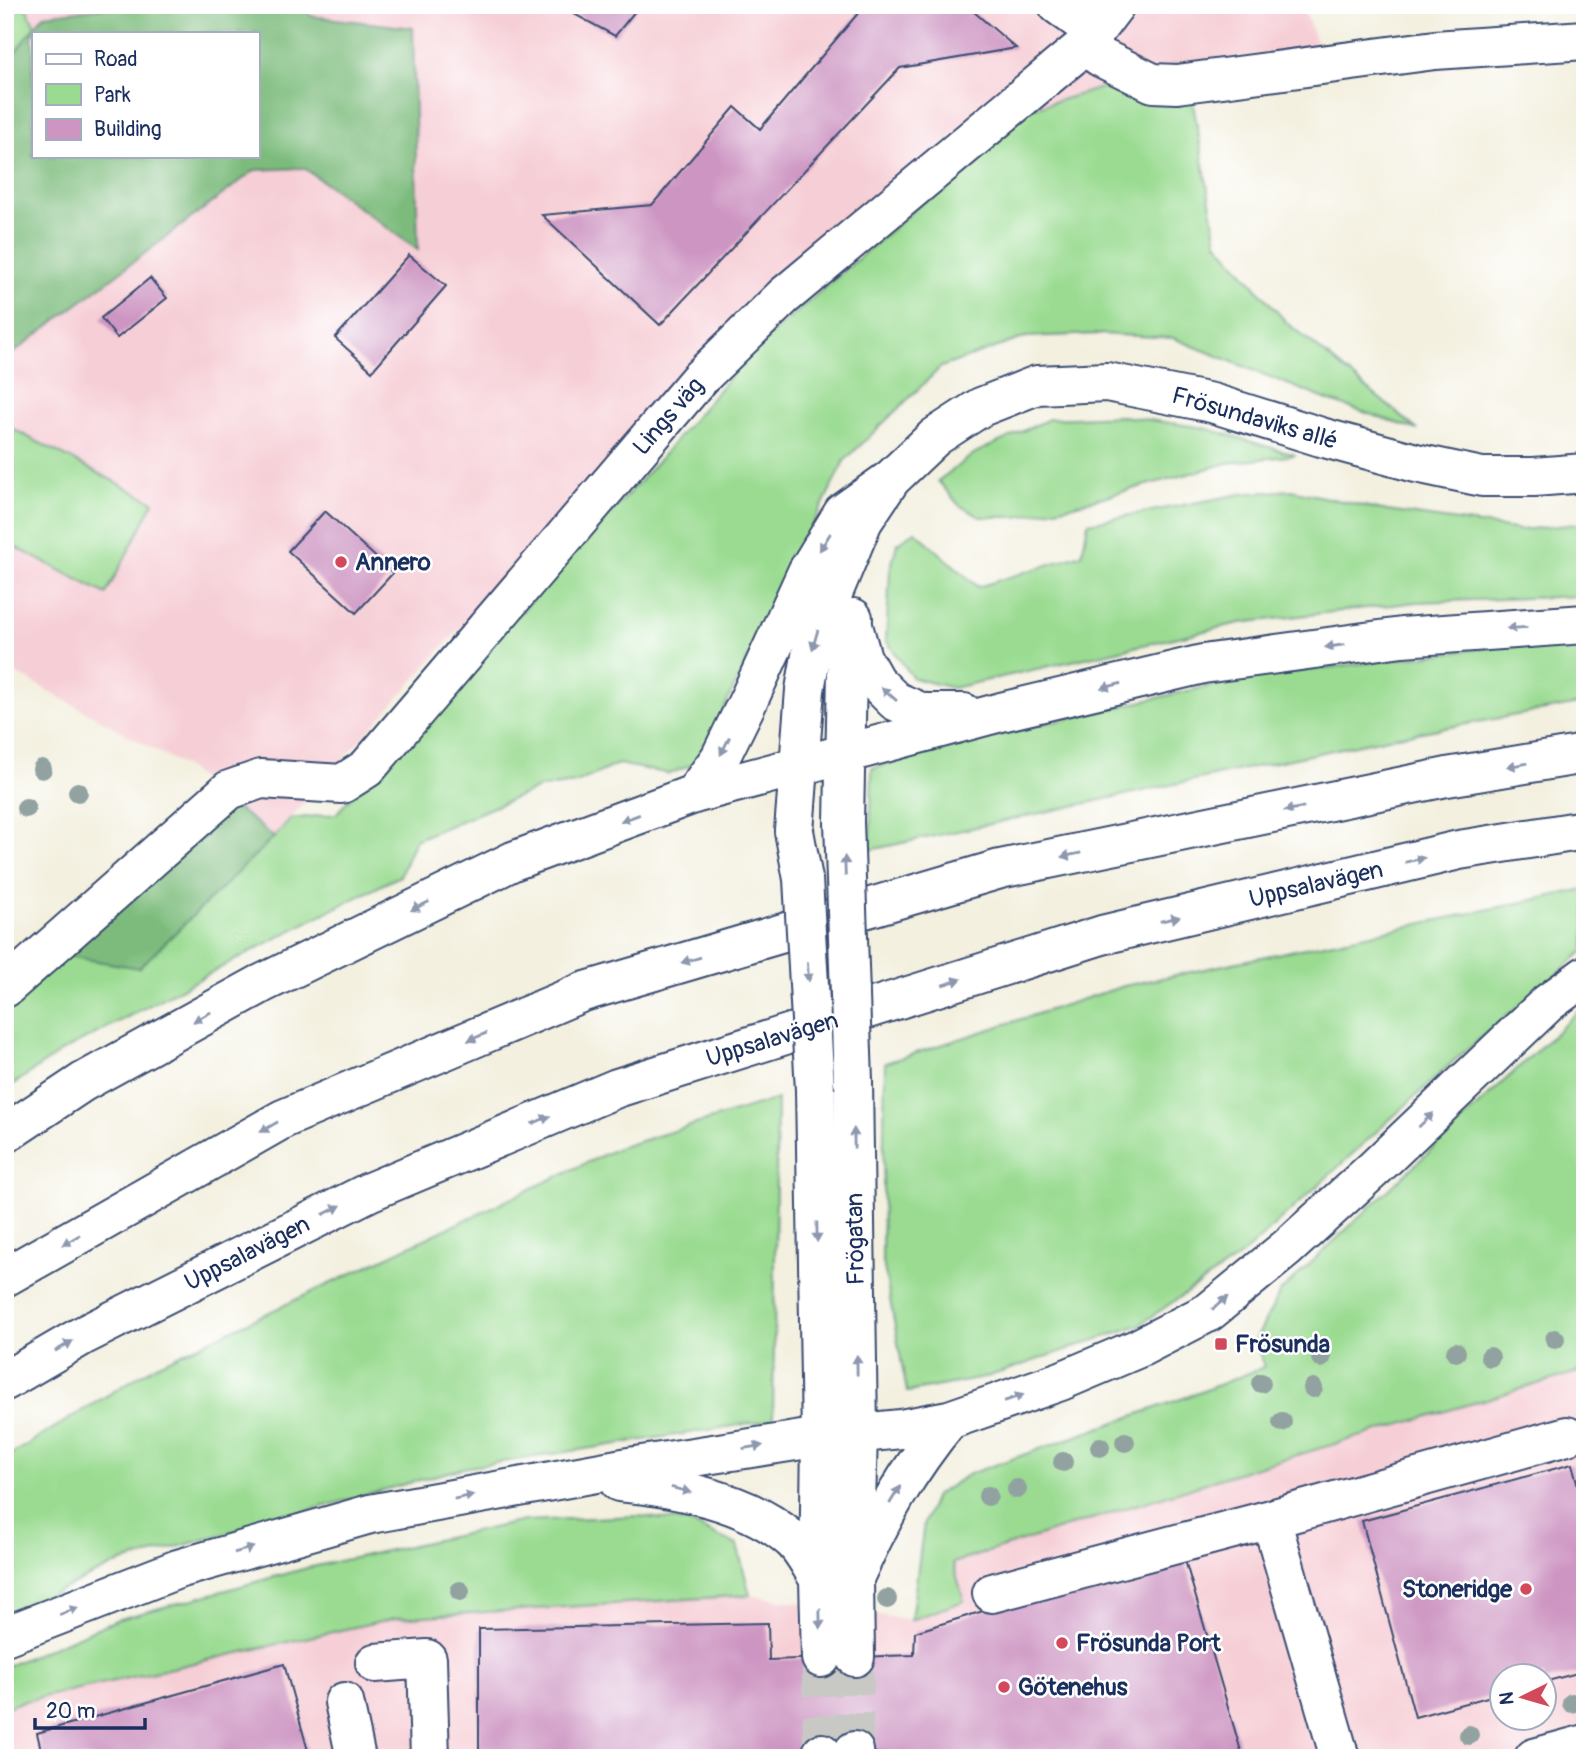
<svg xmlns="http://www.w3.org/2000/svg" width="1590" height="1763" viewBox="0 0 1590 1763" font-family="Pangolin,sans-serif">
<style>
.built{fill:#f6cfd6;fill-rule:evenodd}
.green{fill:#9adb91;stroke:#5a8578;stroke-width:2}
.forest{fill:#7bbb7b;stroke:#4b756c;stroke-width:2;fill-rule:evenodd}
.building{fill:#cd95c2}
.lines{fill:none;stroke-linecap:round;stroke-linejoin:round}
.minor-tunnel{stroke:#c8c9c5;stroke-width:38;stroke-dasharray:38 19;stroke-linecap:butt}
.minor-casing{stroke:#3b4c71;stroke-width:42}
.highway-casing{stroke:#3b4c71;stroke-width:42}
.minor{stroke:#fff;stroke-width:38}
.highway{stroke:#fff;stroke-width:38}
.minor-bridge-casing{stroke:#3b4c71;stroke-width:42;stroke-linecap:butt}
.minor-bridge{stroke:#fff;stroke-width:38}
.tree{fill:#91a2a0}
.oneway{fill:#8d97ae}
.poi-dot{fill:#d1495b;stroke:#fff;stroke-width:2.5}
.labels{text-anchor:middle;stroke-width:5;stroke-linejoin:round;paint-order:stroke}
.street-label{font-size:24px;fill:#1b2f5e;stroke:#fff}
.poi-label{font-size:24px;font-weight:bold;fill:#1b2f5e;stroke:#fff;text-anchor:start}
</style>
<rect width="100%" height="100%" fill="#fff"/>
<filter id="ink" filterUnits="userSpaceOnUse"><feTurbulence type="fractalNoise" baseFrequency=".0143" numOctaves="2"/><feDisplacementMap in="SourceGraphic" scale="14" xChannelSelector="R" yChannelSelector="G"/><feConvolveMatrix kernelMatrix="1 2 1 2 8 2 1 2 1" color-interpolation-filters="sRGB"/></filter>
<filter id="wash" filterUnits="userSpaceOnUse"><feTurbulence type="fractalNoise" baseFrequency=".00686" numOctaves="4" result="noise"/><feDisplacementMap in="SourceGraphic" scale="28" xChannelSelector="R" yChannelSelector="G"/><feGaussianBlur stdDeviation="1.57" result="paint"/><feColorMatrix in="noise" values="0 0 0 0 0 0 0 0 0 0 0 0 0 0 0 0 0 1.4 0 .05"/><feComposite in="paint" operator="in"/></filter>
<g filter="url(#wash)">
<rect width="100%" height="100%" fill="#f3f0df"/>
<path class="built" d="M 5,5 L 1302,5 L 1318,47 L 1186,63 L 960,129 L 690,370 L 274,837 L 184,766 L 5,667 ZM 33,33 L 257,33 L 257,156 L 33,156 Z
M 1585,1370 L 1585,1740 L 1518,1758 L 5,1758 L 5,1708 L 20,1702 L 395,1618 L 750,1595 L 911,1620 L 953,1563 L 1250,1469 ZM 1502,1676 L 1544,1676 L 1544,1718 L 1502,1718 Z"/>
<path class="green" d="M 5,5 L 25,5 L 35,26 L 5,65 Z
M 1186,63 L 1217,242 L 1286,322 L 1418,430 L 1330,401 L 1173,338 L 1100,334 L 1026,337 L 941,367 L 844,461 L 698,762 L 670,774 L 618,764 L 576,783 L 539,788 L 415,840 L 400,876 L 311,920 L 59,1053 L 5,1090 L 5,1007 L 67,956 L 274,838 L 290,819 L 336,814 L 651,469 L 751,352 L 1030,109 Z
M 1122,416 L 1205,428 L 1296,455 L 1228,463 L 1070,506 L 1017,517 L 980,517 L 959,505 L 938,481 L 975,453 L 1049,419 Z
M 5,425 L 154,502 L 106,594 L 5,542 Z
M 1291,490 L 1387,511 L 1521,530 L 1585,523 L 1585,596 L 1417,602 L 1240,623 L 953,688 L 913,678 L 886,640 L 890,571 L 897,544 L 915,531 L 978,587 L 1082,554 L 1088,523 L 1241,494 Z
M 1585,641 L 1585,703 L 1388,738 L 870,850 L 872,768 L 1026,728 L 1244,678 L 1494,647 Z
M 1585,889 L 1585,950 L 1456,1059 L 1242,1255 L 1139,1325 L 984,1378 L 907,1392 L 882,1256 L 885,1063 L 1124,986 Z
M 1585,1005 L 1585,1370 L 1250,1469 L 953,1563 L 964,1601 L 911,1620 L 924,1523 L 935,1496 L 969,1474 L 1198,1393 L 1264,1367 L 1255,1341 L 1280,1292 Z
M 777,1099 L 773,1420 L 463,1468 L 119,1563 L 5,1616 L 5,1458 L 157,1365 L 618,1148 Z
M 638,1516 L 688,1522 L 737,1545 L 750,1595 L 395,1618 L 20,1702 L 5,1708 L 5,1667 L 116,1620 L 307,1568 L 524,1521 Z"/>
<path class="forest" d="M 128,5 L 304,5 L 310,16 L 413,28 L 418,250 L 304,168 L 255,170 L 5,359 L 5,65 L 44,15 ZM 33,33 L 257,33 L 257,156 L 33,156 Z
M 229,802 L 274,837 L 139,968 L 67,956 Z"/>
<g id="blocks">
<path class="building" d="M 572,5 L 640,5 L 615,36 L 572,13 Z
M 865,5 L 966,5 L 1016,48 L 900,68 L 660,325 L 542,215 L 652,205 L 735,107 L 760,129 Z
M 409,255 L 446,286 L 372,371 L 335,338 Z
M 150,278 L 167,298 L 117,338 L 101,318 Z
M 325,511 L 393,573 L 356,613 L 288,551 Z
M 1572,1464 L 1585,1511 L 1585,1671 L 1544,1682 L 1544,1676 L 1502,1676 L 1502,1693 L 1415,1717 L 1362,1521 Z
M 1182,1550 L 1243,1758 L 914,1758 L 867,1752 L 834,1751 L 790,1758 L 479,1758 L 479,1629 L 768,1623 L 769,1660 L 914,1655 L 915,1632 Z
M 284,1664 L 310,1758 L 43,1758 L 37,1733 Z"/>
</g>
</g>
<g filter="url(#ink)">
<use href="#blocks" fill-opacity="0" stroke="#3b4c71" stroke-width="2"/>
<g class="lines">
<path class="minor-tunnel" d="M 821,1658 L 822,1753
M 854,1751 L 855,1657"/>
<g class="minor-casing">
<path id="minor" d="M 1058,5 L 1095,32
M 1084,46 L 1102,58 L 1153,83 L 1177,84 L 1435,50 L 1585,40
M 844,822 L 847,672 L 853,618
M 794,831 L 805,690 L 814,639 L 863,521 L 891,479 L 935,437 L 981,407 L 1037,385 L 1107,382 L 1212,403 L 1321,437 L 1416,463 L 1482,477 L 1534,477 L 1585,473
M 5,988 L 229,790 L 261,779 L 342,784 L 367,768 L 700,378 L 784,296 L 1084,46 L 1115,5
M 853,1081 L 858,1433 L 854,1578 L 855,1657
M 815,1090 L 821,1437 L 819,1579 L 821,1658
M 1271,1519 L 1567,1436
M 992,1593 L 1271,1519 L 1340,1758
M 375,1663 L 427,1659 L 430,1758
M 344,1702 L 356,1758
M 854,1751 L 855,1758
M 820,1758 L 822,1753
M 1534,1758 L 1585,1744"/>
</g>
<g class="highway-casing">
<path id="highway" d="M 853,626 L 862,658 L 875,681 L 895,701 L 923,713 L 964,713
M 694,794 L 720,758 L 749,699 L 807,572 L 843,513 L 891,479
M 5,1134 L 83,1082 L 261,984 L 513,861 L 694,794 L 1001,712 L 1203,664 L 1402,637 L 1585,624
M 5,1277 L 283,1119 L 583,992 L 1000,869 L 1447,777 L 1585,754
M 5,1381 L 82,1336 L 369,1192 L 617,1088 L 1102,935 L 1459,850 L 1585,830
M 619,1482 C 675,1487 748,1501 791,1539 C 803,1549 811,1567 819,1579
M 854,1578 C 882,1517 906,1472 949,1420
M 5,1636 L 178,1569 L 370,1514 L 629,1467 L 821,1437 L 901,1429 L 949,1420 L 1061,1381 L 1139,1348 L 1209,1312 L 1287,1248 L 1376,1167 L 1548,1003 L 1585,976"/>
</g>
<use href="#minor" class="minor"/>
<use href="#highway" class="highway"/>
<g class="minor-bridge-casing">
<path id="minor-bridge" d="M 844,822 L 853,1081
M 794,831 L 803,879 L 815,1090"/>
</g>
<use href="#minor-bridge" class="minor-bridge"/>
</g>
<g class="tree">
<circle cx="42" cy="769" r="10"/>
<circle cx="78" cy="792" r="10"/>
<circle cx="26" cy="808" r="10"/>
<circle cx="1555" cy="1339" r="10"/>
<circle cx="1456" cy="1352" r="10"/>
<circle cx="1490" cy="1357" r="10"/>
<circle cx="1321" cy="1358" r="10"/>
<circle cx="1261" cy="1383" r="10"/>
<circle cx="1313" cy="1388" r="10"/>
<circle cx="1282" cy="1422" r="10"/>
<circle cx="1125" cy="1442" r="10"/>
<circle cx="1100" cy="1447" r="10"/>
<circle cx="1063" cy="1462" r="10"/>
<circle cx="1017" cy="1489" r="10"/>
<circle cx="988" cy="1496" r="10"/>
<circle cx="460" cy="1591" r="10"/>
<circle cx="887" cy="1599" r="10"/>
<circle cx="1572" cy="1703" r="10"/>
<circle cx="1469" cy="1735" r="10"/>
</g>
<defs><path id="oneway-solid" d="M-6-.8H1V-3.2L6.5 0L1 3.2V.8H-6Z" transform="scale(1.75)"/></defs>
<g class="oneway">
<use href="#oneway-solid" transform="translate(825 542) rotate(122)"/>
<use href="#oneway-solid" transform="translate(1517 628) rotate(177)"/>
<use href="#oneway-solid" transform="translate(815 640) rotate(106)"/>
<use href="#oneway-solid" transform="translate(1335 646) rotate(172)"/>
<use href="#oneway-solid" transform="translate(1111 686) rotate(166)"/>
<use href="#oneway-solid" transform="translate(889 694) rotate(-139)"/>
<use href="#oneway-solid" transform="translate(725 746) rotate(117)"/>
<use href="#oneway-solid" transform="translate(1517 765) rotate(171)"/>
<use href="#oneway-solid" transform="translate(1294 809) rotate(168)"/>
<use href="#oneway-solid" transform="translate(630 818) rotate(160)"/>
<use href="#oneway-solid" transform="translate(1071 855) rotate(168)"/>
<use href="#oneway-solid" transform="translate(1415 860) rotate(-13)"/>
<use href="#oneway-solid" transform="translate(845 866) rotate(-92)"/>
<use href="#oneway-solid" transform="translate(420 906) rotate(154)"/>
<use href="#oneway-solid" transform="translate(1170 919) rotate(-13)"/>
<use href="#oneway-solid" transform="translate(691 960) rotate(164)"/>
<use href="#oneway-solid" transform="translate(808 972) rotate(87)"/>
<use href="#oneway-solid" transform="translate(952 982) rotate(-18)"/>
<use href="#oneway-solid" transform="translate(202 1017) rotate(151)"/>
<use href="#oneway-solid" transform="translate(477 1037) rotate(157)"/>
<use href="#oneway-solid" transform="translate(541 1120) rotate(-23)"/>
<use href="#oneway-solid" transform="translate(1426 1120) rotate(-44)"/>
<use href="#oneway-solid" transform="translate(269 1127) rotate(150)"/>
<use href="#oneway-solid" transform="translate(854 1138) rotate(-91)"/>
<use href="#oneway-solid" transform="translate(332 1210) rotate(-27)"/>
<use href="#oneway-solid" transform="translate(817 1232) rotate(89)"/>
<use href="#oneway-solid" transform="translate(71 1240) rotate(150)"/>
<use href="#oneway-solid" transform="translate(1220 1303) rotate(-40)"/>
<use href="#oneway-solid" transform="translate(64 1346) rotate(-30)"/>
<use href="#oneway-solid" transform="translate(857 1365) rotate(-91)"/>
<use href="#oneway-solid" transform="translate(1014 1398) rotate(-19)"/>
<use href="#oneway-solid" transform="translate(753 1447) rotate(-9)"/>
<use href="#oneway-solid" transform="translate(681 1490) rotate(15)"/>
<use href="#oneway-solid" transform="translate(895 1495) rotate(-58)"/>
<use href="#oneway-solid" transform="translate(464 1497) rotate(-11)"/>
<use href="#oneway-solid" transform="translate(244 1550) rotate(-16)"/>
<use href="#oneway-solid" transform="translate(69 1611) rotate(-21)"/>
<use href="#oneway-solid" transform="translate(820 1619) rotate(89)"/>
</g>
</g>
<g class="poi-dot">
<circle cx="341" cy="562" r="7"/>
<rect x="1214" y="1337" width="14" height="14" rx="3.5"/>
<circle cx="1526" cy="1589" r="7"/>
<circle cx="1062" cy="1643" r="7"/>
<circle cx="1004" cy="1687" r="7"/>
</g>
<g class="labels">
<g class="street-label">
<text transform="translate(668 416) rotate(-49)" y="8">Lings väg</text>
<text transform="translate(1255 418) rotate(16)" y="8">Frösundaviks allé</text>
<text transform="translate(1316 884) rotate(-13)" y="8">Uppsalavägen</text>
<text transform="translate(772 1039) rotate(-17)" y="8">Uppsalavägen</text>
<text transform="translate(855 1239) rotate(-91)" y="8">Frögatan</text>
<text transform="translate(247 1253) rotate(-27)" y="8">Uppsalavägen</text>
</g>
<g class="poi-label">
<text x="355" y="570">Annero</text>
<text x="1235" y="1352">Frösunda</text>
<text x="1512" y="1597" text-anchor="end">Stoneridge</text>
<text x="1076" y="1651">Frösunda Port</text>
<text x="1018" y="1695">Götenehus</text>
</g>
</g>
<rect width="1590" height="1763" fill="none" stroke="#fff" stroke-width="28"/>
<rect x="32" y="32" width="228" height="126" fill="#ffffff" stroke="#a4acbf" stroke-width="2"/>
<rect x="46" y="54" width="35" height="10" fill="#ffffff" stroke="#a4acbf" stroke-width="2"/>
<text x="94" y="66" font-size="21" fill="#1b2f5e">Road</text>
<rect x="46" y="84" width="35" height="21" fill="#9adb91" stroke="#a4acbf" stroke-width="2"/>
<text x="94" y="102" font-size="21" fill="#1b2f5e">Park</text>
<rect x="46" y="119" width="35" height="21" fill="#cd95c2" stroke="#a4acbf" stroke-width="2"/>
<text x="94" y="136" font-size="21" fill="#1b2f5e">Building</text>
<g transform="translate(1523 1697) rotate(265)"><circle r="33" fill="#ffffff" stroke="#a4acbf" stroke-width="2"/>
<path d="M0-5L12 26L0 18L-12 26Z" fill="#d1495b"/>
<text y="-10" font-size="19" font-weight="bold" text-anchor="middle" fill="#1b2f5e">N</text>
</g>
<path d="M35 1718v10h110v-10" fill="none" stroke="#1b2f5e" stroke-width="3.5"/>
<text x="46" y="1718" font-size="21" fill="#1b2f5e" stroke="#ffffff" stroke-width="5" paint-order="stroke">20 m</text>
</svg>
